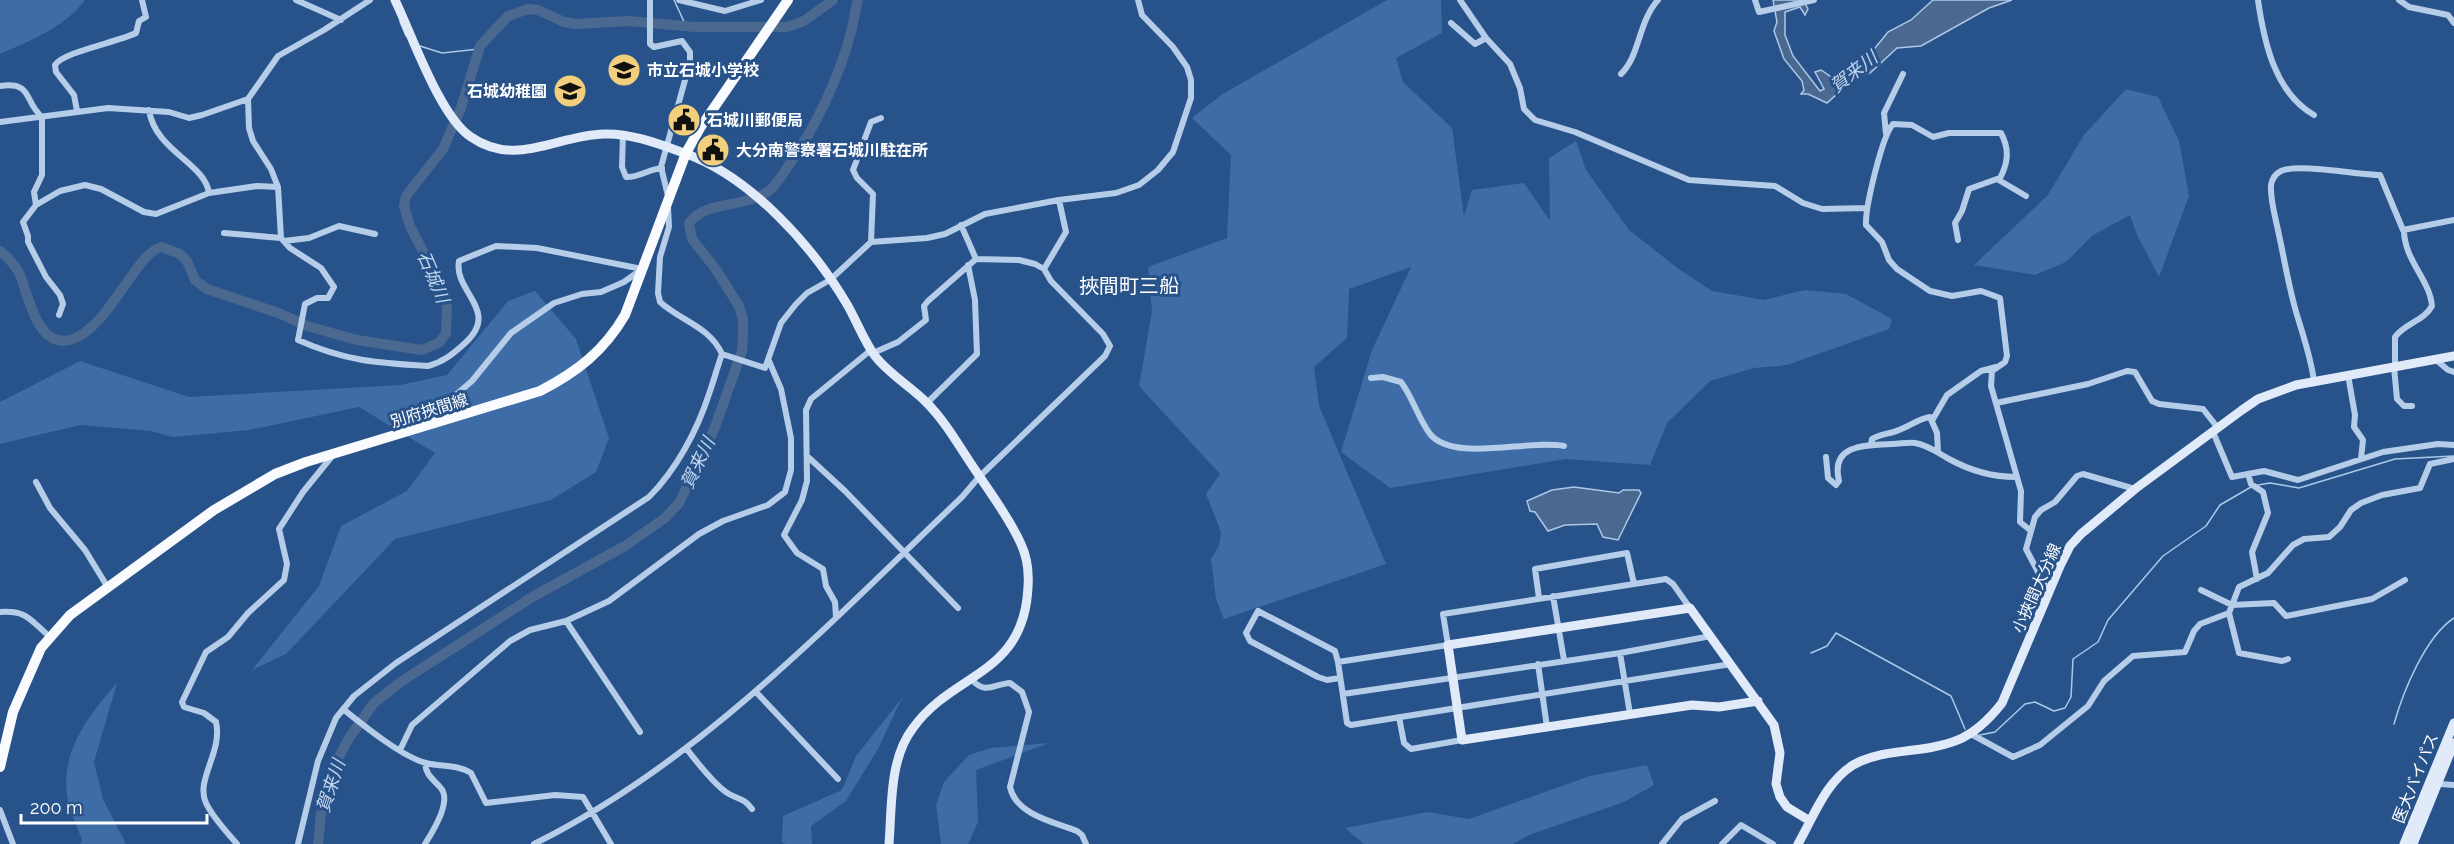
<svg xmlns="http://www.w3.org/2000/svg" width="2454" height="844" viewBox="0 0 2454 844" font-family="Raleway,'Noto Sans JP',sans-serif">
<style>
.green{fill:#3d6ca6}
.water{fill:#4b6990;stroke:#abc8e9;stroke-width:1.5}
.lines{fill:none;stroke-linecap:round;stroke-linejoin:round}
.stream{stroke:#abc8e9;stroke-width:1.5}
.river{stroke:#4b6990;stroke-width:10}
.street{stroke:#b6cde9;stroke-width:6}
.secondary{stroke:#e0eaf8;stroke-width:9}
.primary{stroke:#f9fbfe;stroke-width:10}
.labels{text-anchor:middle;stroke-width:6;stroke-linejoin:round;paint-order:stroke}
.poi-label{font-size:16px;font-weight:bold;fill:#fff;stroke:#28538a;text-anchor:start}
.street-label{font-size:16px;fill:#fff;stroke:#28538a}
.water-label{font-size:18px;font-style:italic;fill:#c2d7f0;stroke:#28538a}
.quarter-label{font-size:20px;fill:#fff;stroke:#28538a}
</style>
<rect width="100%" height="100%" fill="#28538a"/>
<path class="green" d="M 0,0 L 85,0 C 65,27 30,41 0,54 Z
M 1387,0 L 1441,0 L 1442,33 L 1396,58 L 1403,82 L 1452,128 L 1464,216 L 1472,190 L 1524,183 L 1550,221 L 1549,158 L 1576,141 L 1586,170 L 1629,230 L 1680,270 L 1712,291 L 1764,300 L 1805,290 L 1846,294 L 1892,319 L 1889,329 L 1787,365 L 1754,368 L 1710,381 L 1667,423 L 1650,465 L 1566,459 L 1390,488 L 1341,452 L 1372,350 L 1411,267 L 1349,289 L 1347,338 L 1314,367 L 1319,406 L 1386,564 L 1224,619 L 1216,599 L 1211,559 L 1219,546 L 1221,532 L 1206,494 L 1220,474 L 1139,386 L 1152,311 L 1148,267 L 1227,238 L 1231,155 L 1192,118 L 1221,95 Z
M 2126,89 L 2158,97 L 2179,141 L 2189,196 L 2159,277 L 2137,235 L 2130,215 L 2093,235 L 2066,262 L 2035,275 L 1974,265 L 2048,195 L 2084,135 Z
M 535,291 L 576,339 L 609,438 L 596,472 L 551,500 L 395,539 L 286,654 L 252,670 L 319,586 L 341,526 L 407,491 L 435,453 L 359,407 L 249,430 L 173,437 L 151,431 L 80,425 L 0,444 L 0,402 L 80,361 L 189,397 L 400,385 L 447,375 L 508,301 Z
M 117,683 L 94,762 L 103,799 L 126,844 L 80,844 L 82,840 C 77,826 69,810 67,795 C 61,750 89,715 117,683 Z
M 902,698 L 878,749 L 846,801 L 811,826 L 812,844 L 785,844 L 782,842 L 783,816 L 842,790 L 856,756 Z
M 1049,743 L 976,770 L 978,822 L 968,844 L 941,844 L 936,805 L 944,782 L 969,755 L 991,748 Z
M 1647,765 L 1654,785 L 1624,802 L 1529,835 L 1513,844 L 1364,844 L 1345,828 L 1428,812 L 1469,819 L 1590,776 Z"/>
<path class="water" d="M 1773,0 L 1803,0 L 1808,9 L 1805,15 L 1800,7 L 1785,12 L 1785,35 L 1793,56 L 1820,91 L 1824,89 L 1815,72 L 1821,70 L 1833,78 L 1871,53 L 1888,32 L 1911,20 L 1933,0 L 2012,0 L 1989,8 L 1921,46 L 1897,48 L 1870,73 L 1857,76 L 1827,103 L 1808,94 L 1801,94 L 1804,90 L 1802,81 L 1784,59 L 1774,31 L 1777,22 Z
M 1574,487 L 1619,493 L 1623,490 L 1639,490 L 1641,493 L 1618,540 L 1603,537 L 1597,524 L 1565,525 L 1548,531 L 1535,512 L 1530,511 L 1527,501 L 1552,490 Z"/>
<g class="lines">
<path class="stream" d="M 674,0 L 686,26
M 400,22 L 406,36
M 420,46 L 442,53 L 479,49
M 2258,485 L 2270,483 L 2299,488 L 2395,459 L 2454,456
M 1811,653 L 1827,646 L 1836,633 L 1951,696 L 1965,729
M 2394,724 C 2403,692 2425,637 2454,618
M 1980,735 L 1995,732 L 2025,704 L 2035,702 L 2054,711 L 2065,708 L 2071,697 L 2073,659 L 2098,642 L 2108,620 L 2163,556 L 2206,526 L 2220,505 L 2251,487"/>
<path class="river" d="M 0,251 C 9,258 15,265 20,275 C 29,297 37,348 70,340 C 108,330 135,254 161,247 L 180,254 L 187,261 L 195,280 L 207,289 L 281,314 L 307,326 L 357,340 L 422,350 L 440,342 L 446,333 L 447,307 L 433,271 L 410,226 L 404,206 L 406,196 L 443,149 L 461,108 L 480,46 L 508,16 L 528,9 L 538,10 L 564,22 L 576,24 L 628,21 L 695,27 L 787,27 L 804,21 L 833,0
M 318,844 L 321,814 L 335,764 L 349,738 L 374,703 L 402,681 L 534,596 L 625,546 L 665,518 L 679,503 L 715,427 L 742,351 L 743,335 L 743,319 L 739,306 L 715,268 L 692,239 L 689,223 C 706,200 746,208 769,191 C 777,184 783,174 789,165 C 816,126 839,78 851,32 C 854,21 855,10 858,0"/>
<path class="street" d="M 296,0 L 341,20
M 650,0 L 650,44 L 654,47 L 682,41 L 690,52 L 690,62 L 661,167 L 668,196
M 679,0 L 725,11 L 761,0
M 1460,0 L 1486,38 L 1510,64 L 1520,88 L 1524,109 L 1535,120 L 1575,132 L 1689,180 L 1775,186 L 1803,203 L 1822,209 L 1867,208
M 1755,0 L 1759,12 L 1814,0
M 2258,0 C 2264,42 2275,93 2314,115
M 2399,0 L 2409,7 L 2448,15 L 2454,23
M 1451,23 L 1475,44 L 1486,38
M 1621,74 C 1640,56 1638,22 1658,0
M 0,86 C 33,81 24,102 42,117 L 42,175 L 34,192 L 36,205
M 248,99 L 249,128 L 253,141 L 271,169 L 278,187 L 281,238 L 290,248 L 321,268 L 334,287 L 328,298 L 317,298 L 305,304 L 298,340 C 345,361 377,363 428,366 C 443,362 453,354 464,344 C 502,311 453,292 459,261 L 496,246 L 537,248 L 642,269
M 149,110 C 155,151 205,163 209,193
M 77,111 L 74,95 L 56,72 L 55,65 C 63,52 118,42 136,33 L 139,21 L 146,17 L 142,0
M 0,122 L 108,108 L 169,112 L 189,118 L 202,115 L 248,99 L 278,56 L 324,30 L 370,0
M 623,134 L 622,167 L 626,177 C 639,178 649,169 662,168
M 1886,134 L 1884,113 L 1903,74
M 1999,180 C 2008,164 2010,150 2001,133 L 1949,133 L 1933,137 L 1912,125 L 1893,124 C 1882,136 1865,208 1866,225 L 1882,242 L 1889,260 L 1897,269 L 1930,291 L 1952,296 L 1981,291 L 2000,298 L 2007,356 L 2005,362 L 1992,371 L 1991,386 L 2021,491 L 2020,522 L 2030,530
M 961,225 L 976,259
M 224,233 L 281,238
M 1958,240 L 1955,223 L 1962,211 L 1969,189 L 1997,179 L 2026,196
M 284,241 L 309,238 L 339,226 L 375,234
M 871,242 L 873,194 L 857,178 L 853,170 L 871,122 L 881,118
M 1044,269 L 1066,232 L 1059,200
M 59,315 L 63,304 L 60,295 L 46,277 L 28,242 L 28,236 L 23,222 L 36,205 L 60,191 L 85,185 L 101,189 L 144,212 L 156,214 L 209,193 L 257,186 L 278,187
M 722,354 L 765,368 L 781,323 L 796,304 L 807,293 L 830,280 L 871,242 L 927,238 L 945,234 L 985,214 L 1059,200 L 1116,193 L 1139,185 L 1158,170 L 1173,152 L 1191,98 L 1191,80 L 1187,67 L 1173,47 L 1142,15 L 1138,0
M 2435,359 L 2448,370 L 2454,372
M 2394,367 L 2397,399 L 2404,406 L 2412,406
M 2395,367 L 2395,337 C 2405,323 2424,321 2432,306 C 2430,280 2404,260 2404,230
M 2348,375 L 2355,415 L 2354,427 L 2363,440 L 2361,459
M 1371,378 L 1383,377 L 1401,382 C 1413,398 1418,418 1430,434 C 1454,463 1528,439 1564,446
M 2314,381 C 2311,358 2304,338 2297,315 C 2289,289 2285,262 2279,235 C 2276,219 2270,201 2271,185 C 2272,179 2275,174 2281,171 C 2298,163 2359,175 2380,175 L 2403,230 L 2454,220
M 927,403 L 977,354 L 975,300 L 968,265
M 1996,403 L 2088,384 L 2127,371 L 2135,372 L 2152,401 L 2159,404 L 2203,409 L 2218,428
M 1933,419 L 1947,395 L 1981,371 L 1996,367
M 433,425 L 437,411 L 472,381 L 511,333 L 554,303 L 582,294 L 601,292 L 624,282 L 642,269
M 2213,432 L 2232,477 L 2264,471 L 2298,480 L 2383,452 L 2438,444 L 2454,445
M 1871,444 L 1872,439 C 1880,434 1890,434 1899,430 C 1910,426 1918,419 1930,417 L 1937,433 L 1938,452
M 807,456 L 845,491 L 958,608
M 1826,457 L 1828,478 L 1836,485 L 1839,481 C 1830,444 1866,445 1892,444 C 1900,444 1908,442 1915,443 C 1928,445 1938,453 1949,459 C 1969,470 1993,477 2016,477
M 2248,474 L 2251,484 L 2263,492 L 2268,513 L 2252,552 L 2257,579
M 36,482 L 50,508 L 85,550 L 107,586
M 2201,590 L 2232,605 L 2274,603 L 2286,616 L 2372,599 L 2405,580
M 2049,593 L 2026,549 L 2035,517 L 2041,510 L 2055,502 L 2077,476 L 2083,474 L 2135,489
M 1553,596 L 1564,660
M 1539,598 L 1535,569 L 1627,553 L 1634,584
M 1690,608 L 1673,584 L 1666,579 L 1443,614 L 1448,645 L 1338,662 L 1347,723 L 1351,725 L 1731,664
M 0,612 C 27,610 30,620 49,636
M 2229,613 L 2239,653 L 2282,661 L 2288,659
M 836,617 L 835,602 L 826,586 L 823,569 L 797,553 L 784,535 L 802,500 L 807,481 L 806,410 L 811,399 L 871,350
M 566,621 L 640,732
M 1620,653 L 1630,714
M 1338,662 L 1335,651 L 1258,611 L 1246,633 L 1250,641 L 1318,677 L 1327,680 L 1340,678
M 1538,664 L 1547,727
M 972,680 C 986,695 994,684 1010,683 L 1022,692 L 1029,712 L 1010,787 C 1016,815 1054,822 1077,831 L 1082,835 L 1086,844
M 756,692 L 838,779
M 1343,694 L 1620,653 L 1711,636
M 343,709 C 363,725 402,757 426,763 C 441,767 457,764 471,773 L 486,803 L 555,795 L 583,797 L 611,844
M 1399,717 L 1404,743 L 1411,749 L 1462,740
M 1971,734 L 2013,757 L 2040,745 L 2088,706 L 2104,681 L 2133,656 L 2185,652 L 2194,631 L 2200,624 L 2229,613 L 2239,587 L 2268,573 L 2293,545 L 2304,539 L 2329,537 L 2340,527 L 2351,510 L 2361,503 L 2382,495 L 2420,488 L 2430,464 L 2454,459
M 686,748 C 696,761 715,786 729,794 C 740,800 744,798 752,809
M 400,750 L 412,725 L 510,641 L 530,630 L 566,621 L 609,601 L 699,534 L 723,521 L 768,505 L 785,492 L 791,470 L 791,438 L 781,389 L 769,361
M 425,763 C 426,775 432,778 440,787 C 453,800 433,831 425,844
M 2440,784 L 2454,785
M 0,810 L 13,844
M 237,844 C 227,832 213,818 206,803 C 195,780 223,752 216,722 L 204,713 L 184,707 L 182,702 L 206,652 L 228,637 L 248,613 L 284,580 L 287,564 L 279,529 L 303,492 L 333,455
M 298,844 L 318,761 L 336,718 L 354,696 L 396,663 L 649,497 C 676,470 697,431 709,394 C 714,380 717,368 722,354 C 710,327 681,321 660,302 L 658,293 L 660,257 L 669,227 L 668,207
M 534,844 C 701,761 828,624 962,497 L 979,477 L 1105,356 L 1110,346 L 1103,334 L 1051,281 L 1044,269 L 1035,264 L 1019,260 L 976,259 L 928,301 L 924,306 L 926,320 L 898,342 L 873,353
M 1662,844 L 1682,819 L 1715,801
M 1722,844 L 1741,825 L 1773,844"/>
<path class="secondary" d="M 395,0 C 412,35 440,117 471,137 C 516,168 557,135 604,134 C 631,133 659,144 684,153 C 750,176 813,246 848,306 C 857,322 864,341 875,356 C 889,374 910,386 926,402 C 947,423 961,450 978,474 C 993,497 1010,519 1021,544 C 1027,557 1029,573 1028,587 C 1024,676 953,672 913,728 C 889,759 892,807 889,844
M 1758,701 L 1719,707 L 1692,705 L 1462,740 L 1448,645 L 1690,608 L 1774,725 L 1780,753 L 1776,784 L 1780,797 L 1787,807 L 1810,821
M 1798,844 C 1814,816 1825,783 1853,765 C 1867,757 1882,754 1898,752 C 1947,746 1970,744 2002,703 L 2060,566 L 2070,546 L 2081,534 L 2135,489 L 2242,410 L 2258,399 L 2296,385 L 2454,356
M 2404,844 L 2454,723
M 2413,844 L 2454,743"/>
<path class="primary" d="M 0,767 L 13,712 L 41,648 L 70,615 L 214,510 L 275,474 L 306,462 L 540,391 C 577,372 604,351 625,315 L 686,153 L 700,128 L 788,0"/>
</g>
<defs>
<g id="school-disc" transform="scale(1.725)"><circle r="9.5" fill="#f1cf7c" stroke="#28538a"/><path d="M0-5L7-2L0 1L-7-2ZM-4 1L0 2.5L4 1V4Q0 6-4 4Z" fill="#111"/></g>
<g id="civic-disc" transform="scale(1.725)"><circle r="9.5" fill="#f1cf7c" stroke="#28538a"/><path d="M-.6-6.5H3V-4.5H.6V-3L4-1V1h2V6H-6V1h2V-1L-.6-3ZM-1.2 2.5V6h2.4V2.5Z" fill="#111"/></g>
</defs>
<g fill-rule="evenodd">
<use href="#school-disc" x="624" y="70"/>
<use href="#school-disc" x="570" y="91"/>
<use href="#civic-disc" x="684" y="120"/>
<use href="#civic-disc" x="713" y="150"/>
</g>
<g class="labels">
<g class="poi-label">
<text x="647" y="76">市立石城小学校</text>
<text x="547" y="97" text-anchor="end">石城幼稚園</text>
<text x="707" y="126">石城川郵便局</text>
<text x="736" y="156">大分南警察署石城川駐在所</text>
</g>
<g class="street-label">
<text transform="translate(429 410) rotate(-17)" y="6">別府挾間線</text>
<text transform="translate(2036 588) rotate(-66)" y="6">小挾間大分線</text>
<text transform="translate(2415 778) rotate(-68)" y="6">医大バイパス</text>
</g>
<g class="water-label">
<text transform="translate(1854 72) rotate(-38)" y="6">賀来川</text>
<text transform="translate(433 277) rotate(67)" y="6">石城川</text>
<text transform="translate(698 463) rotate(-64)" y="6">賀来川</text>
<text transform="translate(331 786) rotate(-72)" y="6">賀来川</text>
</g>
<g class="quarter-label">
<text x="1129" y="293">挾間町三船</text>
</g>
</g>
<path d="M21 814v9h186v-9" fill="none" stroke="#ffffff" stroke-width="3"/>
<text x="30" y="814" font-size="18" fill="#ffffff" stroke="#28538a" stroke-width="4.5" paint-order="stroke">200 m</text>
</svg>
